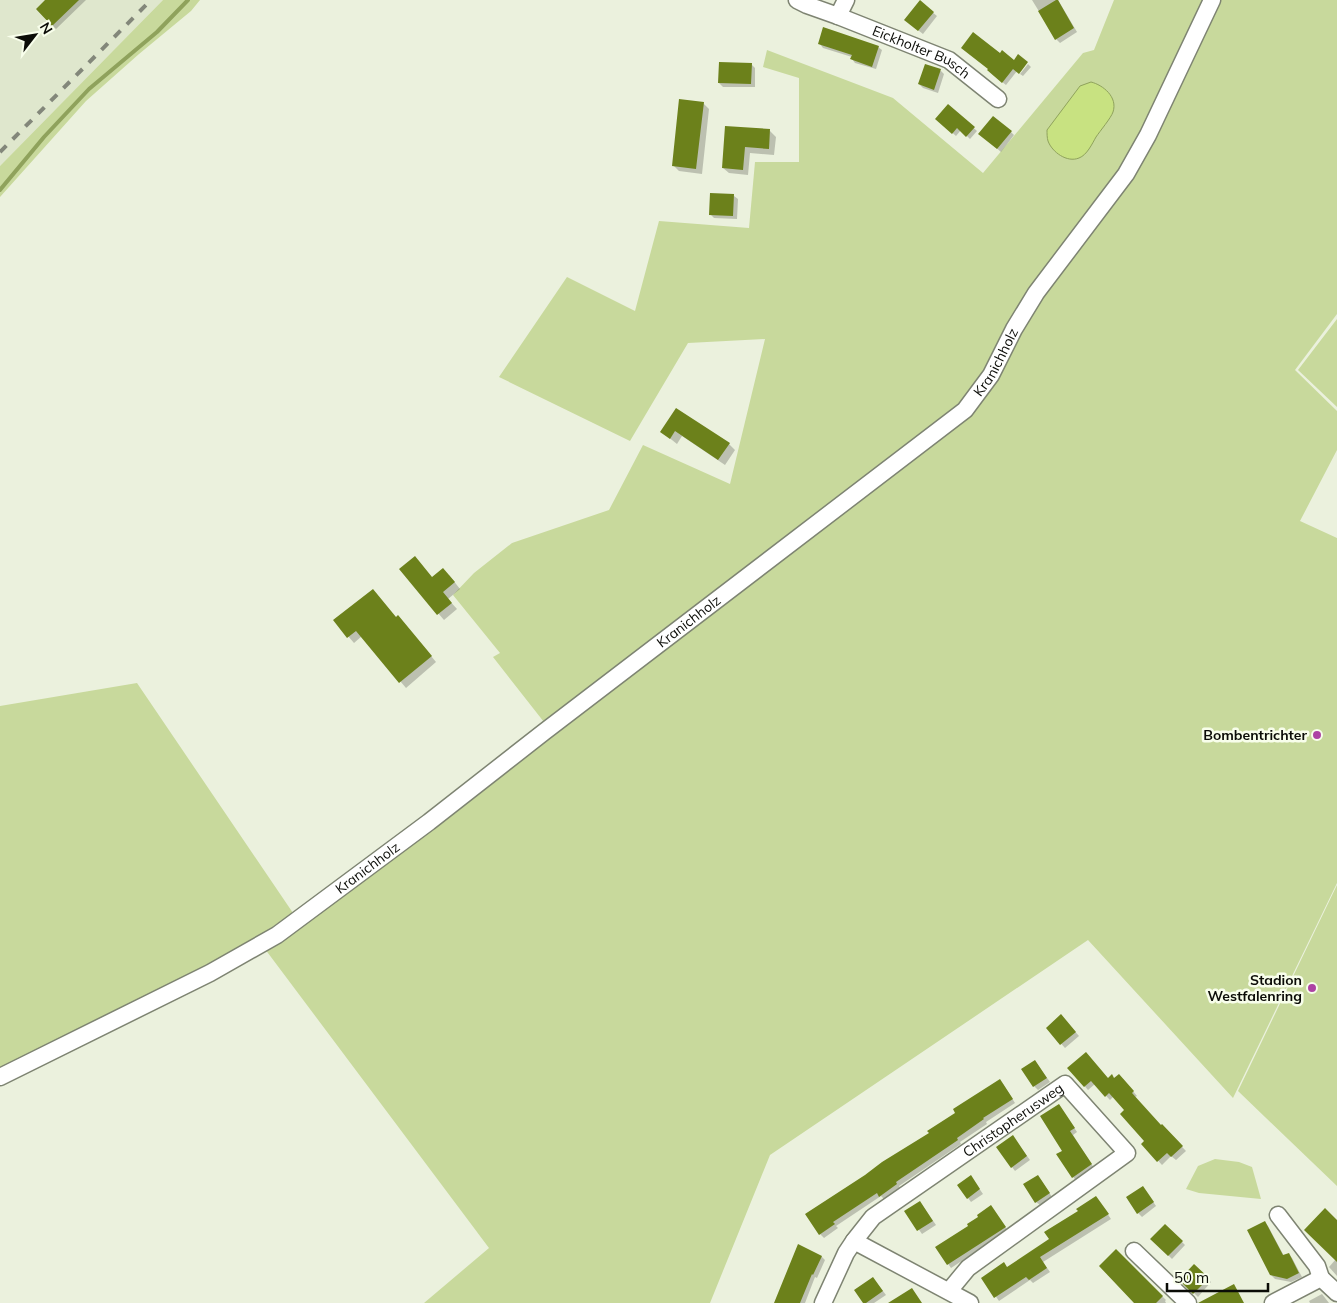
<svg xmlns="http://www.w3.org/2000/svg" width="1337" height="1303" viewBox="0 0 1337 1303" font-family="Mulish,sans-serif">
<style>
.built{fill:#dfe7cd}
.green{fill:#c8d99c}
.water{fill:#c8e281;stroke:#8fa25c}
.shadow{fill:#0003}
.lines{fill:none;stroke-linecap:round;stroke-linejoin:round}
.stream{stroke:#8fa25c;stroke-width:4}
.building{fill:#6c811b}
.street-casing{stroke:#7e8472;stroke-width:19}
.street{stroke:#fff;stroke-width:16}
.rail{stroke:#83877a;stroke-width:4;stroke-dasharray:9 9;stroke-linecap:butt}
.poi-dot{fill:#ad43a4;stroke:#f8feeb;stroke-width:2}
.labels{text-anchor:middle;stroke-width:5;stroke-linejoin:round;paint-order:stroke}
.street-label{font-size:14px;fill:#0b0c07;stroke:#f8feeb}
.poi-label{font-size:14px;font-weight:bold;fill:#0b0c07;stroke:#f8feeb;text-anchor:end}
</style>
<rect width="100%" height="100%" fill="#ebf1dd"/>
<path class="built" d="M 0,0 L 163,0 L 0,166 Z"/>
<path class="green" d="M 163,0 L 200,0 L 191,11 L 139,54 L 86,101 L 0,197 L 0,166 Z
M 1114,0 L 1337,0 L 1337,314 L 1295,370 L 1337,411 L 1337,450 L 1300,521 L 1337,538 L 1337,883 L 1233,1098 L 1088,940 L 770,1155 L 710,1303 L 424,1303 L 489,1248 L 262,945 L 551,731 L 493,657 L 500,653 L 453,595 L 474,573 L 512,543 L 609,510 L 643,445 L 730,484 L 765,339 L 688,343 L 630,441 L 499,377 L 567,277 L 635,311 L 659,221 L 749,228 L 755,162 L 799,162 L 799,78 L 763,67 L 767,50 L 893,98 L 983,173 L 1083,53 L 1094,50 Z
M 1337,319 L 1337,407 L 1298,370 Z
M 137,683 L 293,913 L 209,970 L 0,1075 L 0,706 Z
M 1337,885 L 1337,1186 L 1238,1091 Z
M 1215,1159 L 1239,1162 L 1252,1167 L 1261,1199 L 1199,1193 L 1186,1189 L 1198,1166 Z"/>
<path class="water" d="M 1091,82 C 1103,85 1118,97 1113,112 C 1111,118 1100,131 1096,137 C 1092,144 1087,155 1079,158 C 1067,163 1052,152 1048,141 C 1047,138 1047,133 1047,130 L 1080,86 Z"/>
<path class="shadow" d="M 47,0 L 86,0 L 56,29 L 37,10 Z
M 1032,0 L 1058,0 L 1077,32 L 1060,43 L 1056,39 Z
M 920,2 L 937,16 L 923,34 L 909,23 Z
M 973,34 L 1017,71 L 1006,85 L 991,73 Z
M 820,44 L 878,47 L 882,50 L 876,69 L 855,63 L 852,59 L 852,57 L 823,48 Z
M 751,64 L 755,68 L 755,87 L 723,87 L 719,83 Z
M 1028,64 L 1031,67 L 1023,76 L 1020,74 Z
M 926,65 L 941,71 L 944,74 L 938,93 L 923,88 L 919,84 Z
M 703,103 L 709,109 L 702,174 L 679,171 L 673,165 Z
M 949,106 L 977,131 L 970,139 L 961,130 L 956,136 L 937,119 Z
M 726,127 L 770,131 L 776,137 L 774,155 L 750,153 L 748,175 L 729,173 L 723,168 Z
M 1011,132 L 1014,135 L 1001,152 L 984,137 Z
M 734,196 L 738,199 L 737,219 L 714,218 L 710,214 Z
M 677,410 L 729,444 L 735,450 L 725,465 L 682,436 L 677,444 L 662,432 Z
M 401,570 L 433,578 L 449,575 L 460,589 L 448,599 L 457,609 L 444,620 Z
M 396,618 L 403,622 L 436,662 L 406,688 L 362,636 L 354,643 L 335,621 Z
M 1065,1020 L 1079,1036 L 1065,1048 L 1047,1028 Z
M 1035,1061 L 1050,1082 L 1038,1090 L 1034,1086 Z
M 1069,1068 L 1108,1079 L 1123,1079 L 1137,1096 L 1135,1097 L 1162,1127 L 1162,1126 L 1186,1151 L 1176,1160 L 1171,1156 L 1162,1165 L 1143,1144 L 1146,1141 L 1126,1110 L 1114,1096 L 1110,1100 L 1095,1084 L 1088,1090 Z
M 1003,1084 L 1015,1103 L 986,1122 L 987,1124 L 960,1142 L 961,1144 L 899,1186 L 900,1188 L 884,1199 L 881,1196 L 836,1226 L 838,1228 L 824,1238 L 820,1234 L 806,1214 L 930,1134 Z
M 1059,1105 L 1077,1132 L 1073,1135 L 1094,1168 L 1076,1180 L 1073,1177 L 1064,1151 Z
M 1016,1141 L 1030,1160 L 1015,1171 L 1012,1167 Z
M 1041,1180 L 1052,1197 L 1040,1205 L 1036,1202 Z
M 974,1181 L 983,1194 L 971,1202 L 968,1198 Z
M 1146,1191 L 1156,1206 L 1142,1217 L 1138,1213 Z
M 1096,1197 L 1111,1219 L 1043,1262 L 1050,1272 L 1033,1283 L 1030,1280 L 999,1301 L 983,1278 L 1008,1268 L 1050,1239 Z
M 920,1202 L 936,1225 L 922,1234 L 906,1211 Z
M 994,1211 L 1008,1231 L 951,1268 L 937,1248 Z
M 1337,1221 L 1337,1276 L 1329,1267 L 1336,1259 Z
M 1264,1222 L 1268,1226 L 1284,1256 L 1288,1254 L 1292,1258 L 1302,1277 L 1291,1282 L 1275,1279 L 1271,1275 Z
M 1165,1225 L 1185,1245 L 1172,1259 L 1152,1239 Z
M 799,1246 L 822,1257 L 825,1260 L 817,1278 L 815,1277 L 805,1303 L 775,1303 Z
M 1116,1251 L 1166,1300 L 1165,1301 L 1166,1303 L 1136,1303 Z
M 1194,1266 L 1211,1282 L 1198,1297 L 1181,1280 Z
M 873,1278 L 886,1295 L 874,1303 L 864,1303 Z
M 1322,1294 L 1329,1303 L 1310,1303 L 1309,1301 Z"/>
<g class="lines">
<path class="stream" d="M 0,190 L 44,137 L 89,89 L 157,32 L 188,0"/>
</g>
<path class="building" d="M 45,0 L 79,0 L 52,26 L 36,9 Z
M 920,0 L 934,12 L 918,31 L 904,20 Z
M 1056,0 L 1058,0 L 1074,28 L 1055,40 L 1038,11 Z
M 823,27 L 879,46 L 872,67 L 850,59 L 852,55 L 818,44 Z
M 973,32 L 1000,53 L 1002,50 L 1014,60 L 1018,54 L 1028,62 L 1019,74 L 1013,69 L 1002,83 L 987,70 L 988,69 L 961,48 Z
M 719,62 L 752,63 L 751,84 L 718,83 Z
M 925,64 L 941,69 L 934,90 L 918,84 Z
M 679,99 L 704,102 L 696,169 L 672,166 Z
M 948,104 L 975,127 L 966,137 L 957,128 L 952,134 L 935,119 Z
M 993,116 L 1012,131 L 997,149 L 978,134 Z
M 725,126 L 770,129 L 769,149 L 745,147 L 743,170 L 722,168 Z
M 710,193 L 734,194 L 733,216 L 709,215 Z
M 676,408 L 730,443 L 718,460 L 675,431 L 670,439 L 660,432 Z
M 415,556 L 432,577 L 443,568 L 455,582 L 443,592 L 452,603 L 437,615 L 399,569 Z
M 373,589 L 396,617 L 398,615 L 432,656 L 399,683 L 356,631 L 347,638 L 333,620 Z
M 1061,1014 L 1076,1032 L 1060,1045 L 1046,1028 Z
M 1086,1052 L 1108,1078 L 1112,1074 L 1114,1078 L 1119,1074 L 1134,1091 L 1132,1093 L 1161,1125 L 1162,1124 L 1183,1146 L 1171,1157 L 1167,1153 L 1157,1162 L 1141,1144 L 1144,1141 L 1120,1114 L 1124,1110 L 1109,1093 L 1105,1097 L 1091,1081 L 1084,1087 L 1067,1068 Z
M 1035,1060 L 1047,1078 L 1033,1087 L 1021,1069 Z
M 1000,1079 L 1013,1099 L 983,1118 L 984,1119 L 957,1138 L 958,1140 L 896,1182 L 897,1184 L 879,1197 L 877,1193 L 833,1222 L 835,1224 L 819,1235 L 805,1214 L 865,1175 L 882,1162 L 929,1133 L 927,1131 L 955,1113 L 953,1109 Z
M 1059,1104 L 1075,1128 L 1070,1131 L 1092,1164 L 1072,1178 L 1056,1154 L 1062,1151 L 1040,1116 Z
M 1013,1135 L 1027,1156 L 1011,1168 L 996,1147 Z
M 971,1175 L 980,1189 L 967,1199 L 957,1185 Z
M 1038,1175 L 1050,1193 L 1035,1203 L 1023,1184 Z
M 1143,1186 L 1154,1202 L 1137,1214 L 1126,1197 Z
M 1096,1196 L 1109,1214 L 1040,1257 L 1047,1268 L 1029,1280 L 1026,1277 L 994,1298 L 981,1278 L 1004,1262 L 1007,1267 L 1049,1239 L 1044,1232 L 1078,1211 L 1076,1209 Z
M 920,1201 L 933,1221 L 917,1231 L 904,1211 Z
M 991,1205 L 1006,1227 L 947,1265 L 935,1247 L 968,1226 L 967,1224 L 978,1217 L 977,1215 Z
M 1325,1208 L 1337,1220 L 1337,1262 L 1304,1230 Z
M 1265,1221 L 1283,1255 L 1289,1253 L 1299,1273 L 1287,1279 L 1270,1275 L 1247,1230 Z
M 1165,1224 L 1183,1241 L 1168,1256 L 1150,1239 Z
M 798,1244 L 822,1256 L 813,1275 L 812,1274 L 800,1303 L 774,1303 Z
M 1116,1249 L 1163,1296 L 1156,1303 L 1134,1303 L 1099,1266 Z
M 1194,1264 L 1209,1278 L 1193,1294 L 1179,1280 Z
M 873,1277 L 883,1291 L 866,1303 L 863,1303 L 854,1290 Z
M 1234,1284 L 1244,1303 L 1198,1303 Z
M 912,1288 L 922,1303 L 888,1303 Z"/>
<g class="lines">
<g class="street-casing">
<g id="street">
<path id="s1" d="M 797,0 L 807,5 L 838,16 L 949,60 L 998,99"/>
<path d="M 838,16 L 846,0"/>
<path id="s2" d="M 0,1077 L 210,973 L 277,935 L 429,822 L 544,732 L 965,410 L 991,375 L 1014,329 L 1036,293 L 1126,174 L 1148,135 L 1212,0"/>
<path d="M 1278,1215 L 1317,1266 L 1321,1278"/>
<path id="s3" d="M 854,1241 L 873,1217 L 1065,1084 L 1127,1153 L 968,1268 L 949,1291"/>
<path d="M 1134,1251 L 1188,1303"/>
<path d="M 823,1303 L 846,1253 L 854,1241 L 970,1303"/>
<path d="M 1273,1303 L 1321,1278 L 1337,1293"/>
</g>
</g>
<use href="#street" class="street"/>
<path class="rail" d="M 0,152 L 151,0"/>
</g>
<g class="poi-dot">
<circle cx="1317" cy="735" r="5"/>
<circle cx="1312" cy="988" r="5"/>
</g>
<g class="labels">
<g class="street-label">
<text dy="5" stroke="none"><textPath href="#s1" startOffset="135">Eickholter Busch</textPath></text>
<text dy="5" stroke="none"><textPath href="#s2" startOffset="1234">Kranichholz</textPath></text>
<text dy="5" stroke="none"><textPath href="#s2" startOffset="829">Kranichholz</textPath></text>
<text dy="5" stroke="none"><textPath href="#s2" startOffset="424">Kranichholz</textPath></text>
<text dy="5" stroke="none"><textPath href="#s3" startOffset="201">Christopherusweg</textPath></text>
</g>
<g class="poi-label">
<text x="1307" y="740">Bombentrichter</text>
<text x="1302" y="985">Stadion<tspan x="1302" dy="16">Westfalenring</tspan></text>
</g>
</g>
<g transform="translate(35 35) rotate(59)" stroke="#f8feeb" stroke-width="4" paint-order="stroke">
<path d="M0-4L9 19L0 12L-9 19Z" fill="#0b0c07"/>
<text y="-8" font-size="14" font-weight="bold" text-anchor="middle" fill="#0b0c07">N</text>
</g>
<path d="M1167 1283v8h101v-8" fill="none" stroke="#0b0c07" stroke-width="2.5"/>
<text x="1174" y="1283" font-size="15" fill="#0b0c07" stroke="#f8feeb" stroke-width="4" paint-order="stroke">50 m</text>
</svg>
